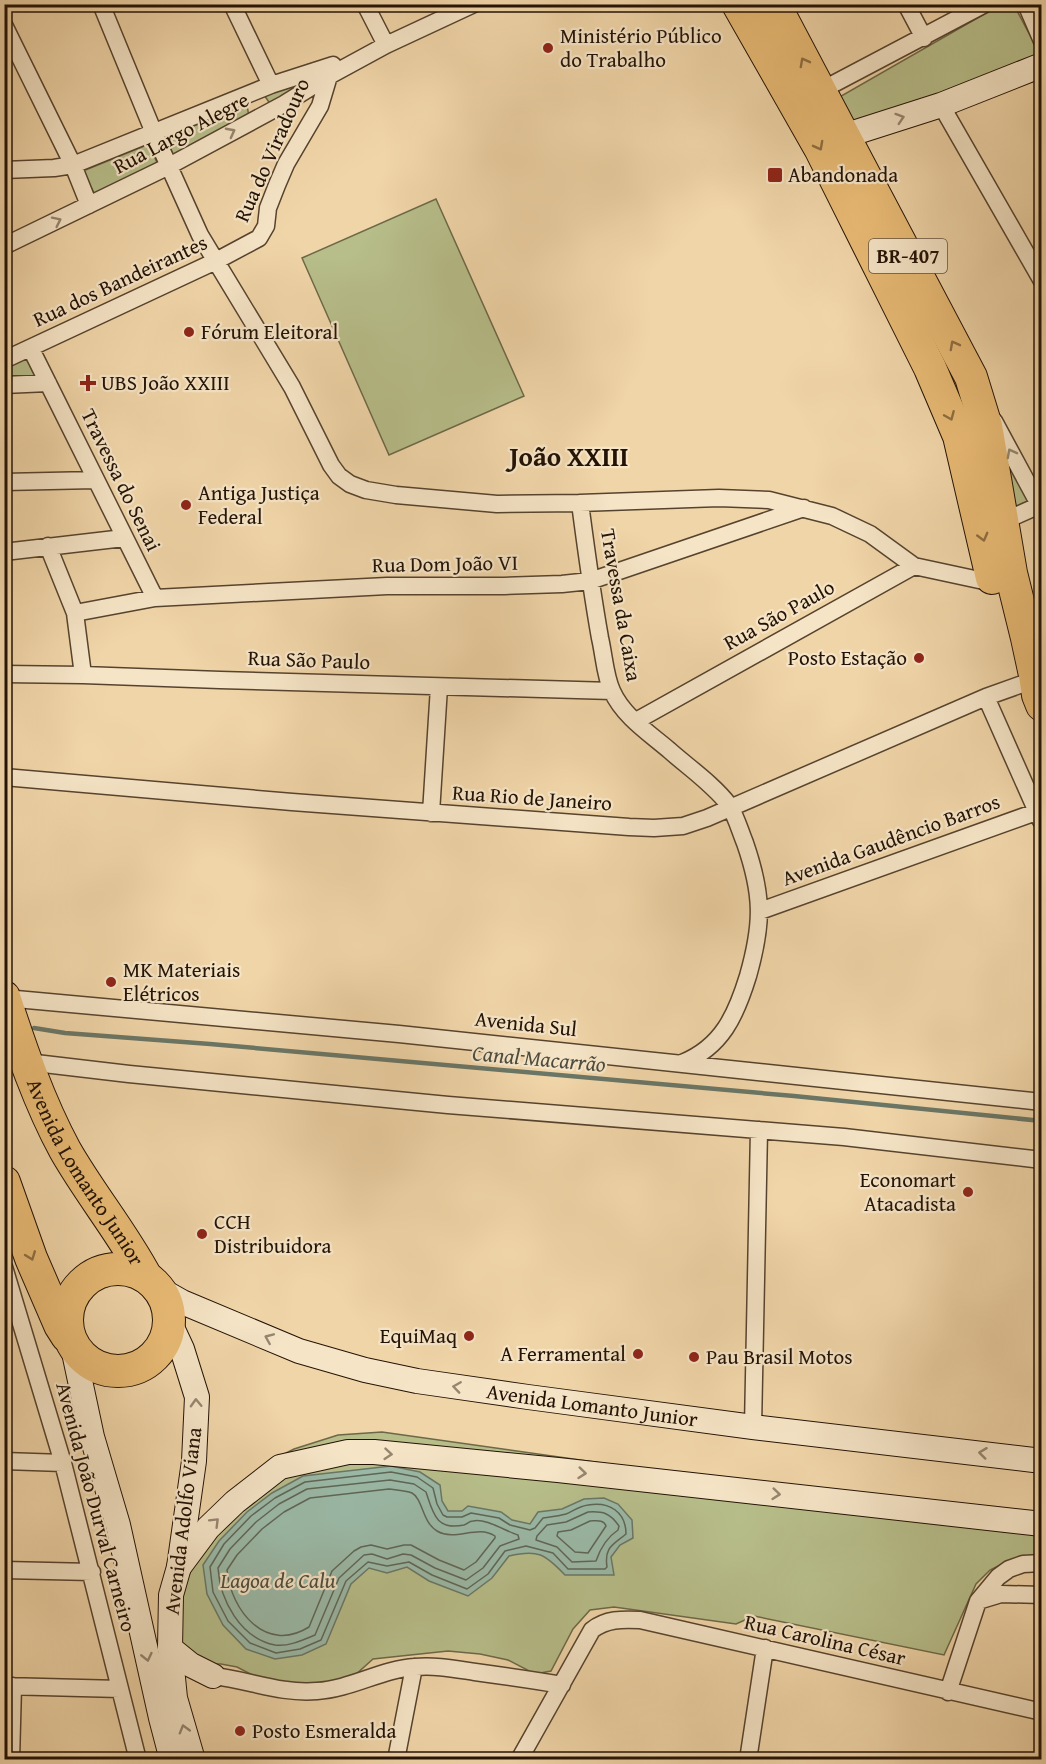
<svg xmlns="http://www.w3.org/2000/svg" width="1046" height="1764" viewBox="0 0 1046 1764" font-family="'Gentium Book Plus',serif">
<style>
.green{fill:#b7be8a;stroke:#6d6848;stroke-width:1.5}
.water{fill:#9ab9a7;stroke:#6a7666;stroke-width:1.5}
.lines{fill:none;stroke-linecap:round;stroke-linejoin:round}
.shore{stroke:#5e6656;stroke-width:1.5}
.stream{stroke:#6a7666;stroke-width:4.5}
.street-casing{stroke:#56432e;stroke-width:19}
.secondary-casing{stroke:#231205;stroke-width:26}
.highway-casing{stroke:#231205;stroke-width:34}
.street{stroke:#f5e4c6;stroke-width:16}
.secondary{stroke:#f5e4c6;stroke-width:24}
.highway{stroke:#e8ba74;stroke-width:32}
.oneway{stroke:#8f6e42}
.oneway2{stroke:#96866f}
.poi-dot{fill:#8f2418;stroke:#f5e4c6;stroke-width:2}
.labels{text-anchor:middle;stroke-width:4.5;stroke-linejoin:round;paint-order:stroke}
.shield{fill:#f5e4c6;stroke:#62513f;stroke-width:1.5}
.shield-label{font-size:20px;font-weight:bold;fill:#231205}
.poi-label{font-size:21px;fill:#231205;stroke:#f5e4c6;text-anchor:start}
.street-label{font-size:21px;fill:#231205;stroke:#f5e4c6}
.water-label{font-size:22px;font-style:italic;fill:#4d4c3e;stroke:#f5e4c6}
.district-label{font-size:27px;font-weight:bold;fill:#231205;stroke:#f5e4c6}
</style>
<rect width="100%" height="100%" fill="#f0d5a8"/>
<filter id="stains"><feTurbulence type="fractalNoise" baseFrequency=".00333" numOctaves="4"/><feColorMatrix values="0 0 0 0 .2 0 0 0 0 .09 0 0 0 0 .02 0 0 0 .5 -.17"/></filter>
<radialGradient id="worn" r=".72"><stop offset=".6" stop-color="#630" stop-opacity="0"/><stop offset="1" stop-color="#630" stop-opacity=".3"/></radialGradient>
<path class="green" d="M 1000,5 L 1014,5 L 1041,56 L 845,131 L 829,103 Z
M 323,72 L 271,105 L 264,95 Z
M 247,105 L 249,117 L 172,158 L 163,138 Z
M 149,144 L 158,165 L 96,197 L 83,171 Z
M 436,199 L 524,396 L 389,455 L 302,258 Z
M 27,355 L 36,378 L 5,380 L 4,366 Z
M 993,433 L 1031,502 L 1012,510 Z
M 382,1432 L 1041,1525 L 1041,1558 L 1008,1561 L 990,1570 L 976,1584 L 944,1655 L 754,1616 L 736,1624 L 614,1607 L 590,1610 L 573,1629 L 551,1671 L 535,1674 L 508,1660 L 480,1654 L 448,1651 L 373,1659 L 354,1676 L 337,1684 L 266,1682 L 237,1667 L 221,1664 L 200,1664 L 182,1651 L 175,1625 L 192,1554 L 274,1459 L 294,1449 L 338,1435 Z"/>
<path class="water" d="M 391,1466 L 420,1472 L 440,1485 L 442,1501 L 448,1511 L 462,1511 L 468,1506 L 501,1512 L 512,1520 L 530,1524 L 538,1512 L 562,1509 L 584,1499 L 604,1498 L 618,1504 L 632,1520 L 633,1538 L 620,1545 L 611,1557 L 614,1575 L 565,1575 C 545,1554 538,1549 509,1556 L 492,1578 L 468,1596 L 429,1581 L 407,1567 L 387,1573 L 369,1568 L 351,1584 L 326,1644 L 302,1655 L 275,1659 L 246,1649 L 223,1625 L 207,1594 L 203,1565 L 219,1541 L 247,1512 L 272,1493 L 303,1476 Z"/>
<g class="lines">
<path class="shore" d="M 391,1472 L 417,1477 L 433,1488 L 437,1504 L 443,1515 L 447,1517 L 462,1517 L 471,1513 L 499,1518 L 510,1525 L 530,1530 L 535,1528 L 543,1518 C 550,1517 559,1516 566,1514 C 573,1511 580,1506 588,1505 C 609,1501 626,1512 626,1534 C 613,1545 604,1547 607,1567 L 605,1569 L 568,1569 L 553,1553 L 526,1546 L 505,1551 L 488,1574 L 467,1589 L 432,1575 L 409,1562 L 387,1566 L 368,1562 L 346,1581 L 321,1640 L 300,1649 L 276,1653 L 250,1643 L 228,1621 L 213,1592 L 210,1567 L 224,1544 L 251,1516 L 275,1498 L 305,1482 Z
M 390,1480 L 414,1484 L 426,1492 C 433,1513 436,1531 464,1525 C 467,1524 469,1521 473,1521 C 486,1518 505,1531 518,1535 L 519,1539 L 500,1546 L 483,1568 L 466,1580 L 435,1568 L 411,1555 L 403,1554 L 387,1559 L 372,1554 L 364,1555 L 339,1578 L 315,1635 C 303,1640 288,1647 275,1645 C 240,1638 220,1600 218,1568 L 230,1549 L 256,1522 L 279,1504 L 307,1489 Z
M 389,1489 C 396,1490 405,1490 412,1493 C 423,1499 422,1522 437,1531 C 456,1542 477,1524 495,1536 L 495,1538 L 476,1562 L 464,1570 L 439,1560 L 411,1545 L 404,1545 L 387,1549 L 371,1545 L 361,1547 L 354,1551 L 332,1571 L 309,1627 C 266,1654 231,1611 227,1570 L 237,1555 L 262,1529 L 284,1512 L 310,1498 Z
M 588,1512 C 603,1511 610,1513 619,1526 L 618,1530 C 606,1538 600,1549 596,1561 L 572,1562 L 557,1547 L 536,1540 L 537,1536 L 547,1525 L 566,1522 Z
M 590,1521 C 596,1521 604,1519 606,1526 L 588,1553 L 575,1552 L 557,1536 L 558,1532 L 571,1530 Z"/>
<path class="stream" d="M 34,1028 L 65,1033 L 210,1044 L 794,1096 L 1042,1121"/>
<g class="street-casing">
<path id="street" d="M 101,4 L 154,133 L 200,235 L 292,387 L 331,465 L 339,476 L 350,484 L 366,490 L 396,495 L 497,504 L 580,503 L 719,498 L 769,500 L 832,516 L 870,534 L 914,566 L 993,583
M 232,4 L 271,85
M 365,4 L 386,45
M 906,4 L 924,38
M 1026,4 L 1042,41
M 4,25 L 73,165 L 89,205
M 820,91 L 985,4
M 941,105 L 1042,281
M 4,170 L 54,168 L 73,165 L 271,85 L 333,65
M 4,246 L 169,166 L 284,104 L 329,76 L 386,45 L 474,4
M 31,349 L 155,598
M 4,360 L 216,261 L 259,238 L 266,226 L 268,208 L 277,185 L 286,164 L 320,106 L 329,76
M 4,385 L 48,383
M 994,421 L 1042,510
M 4,482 L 95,480
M 580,503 C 586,549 592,593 600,638 C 604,655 605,676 612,691 C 623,716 649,733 669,750 C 688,767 713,784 729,805 C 736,816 740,831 745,843 C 763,895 763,923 748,976 C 736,1015 722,1047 682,1063
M 1002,522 L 1042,504
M 48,546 L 75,613 L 83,675
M 4,552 L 124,538
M 75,613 L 155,598 L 387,586 L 504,586 L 562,584 L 590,581 L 804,508
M 4,674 L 83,675 L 220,680 L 612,691
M 986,697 L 1041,821
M 636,721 L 914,566
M 4,777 L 292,802 L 629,827 L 654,828 L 683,826 L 707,818 L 986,697 L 1028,682
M 431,813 L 439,687
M 760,911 L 1036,812
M 5,998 L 399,1034 L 1042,1102
M 27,1062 L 129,1074 L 448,1105 L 844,1137 L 1042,1160
M 4,1267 L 63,1463 L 138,1760
M 753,1427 L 759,1130
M 4,1461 L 63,1463
M 4,1570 L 92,1572
M 978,1601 L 1001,1594 L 1042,1595
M 213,1676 C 250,1680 279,1694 317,1691 C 351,1689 382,1669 415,1667 C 435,1665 455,1669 475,1672 C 504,1676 533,1680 562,1685
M 4,1686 L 120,1689
M 948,1692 L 978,1601 L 998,1577 L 1009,1569 L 1023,1564 L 1042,1563
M 11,1760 L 13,1686
M 396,1760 L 414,1667
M 519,1760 L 592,1630 C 606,1619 622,1619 640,1620 L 1042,1712
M 748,1760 L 765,1648"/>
</g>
<g class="secondary-casing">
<g id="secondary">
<path d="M 844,136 L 941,105 L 1042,65"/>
<path id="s1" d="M 159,1289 L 182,1302 L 299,1351 L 365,1370 L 417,1381 L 528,1397 L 753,1427 L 1042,1461"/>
<path d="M 169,1321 L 182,1349 L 197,1397 L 194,1461 L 179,1567 L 171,1595 L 170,1648 L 175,1698 L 193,1760"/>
<path d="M 72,1343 L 92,1437 L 118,1525 L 161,1718 L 172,1760"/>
<path d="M 179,1567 L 208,1528 L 235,1502 L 280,1467 L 348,1452 L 374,1452 L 558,1470 L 1042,1524"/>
<path d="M 170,1648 L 191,1665 L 213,1676"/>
</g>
</g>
<g class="highway-casing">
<g id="highway">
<path d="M 738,4 L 820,148 L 930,368 L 959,436 L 992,578"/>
<path d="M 774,4 L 971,377 L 986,426 L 1011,573 L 1027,638 L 1035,675 L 1038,695 L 1042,705"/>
<path id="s2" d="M 4,997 C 21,1049 39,1102 65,1150 C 90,1194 122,1232 146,1277"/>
<path d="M 4,1182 L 31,1258 L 60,1325 L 67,1336"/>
<circle cx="118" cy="1320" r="51"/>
</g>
</g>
<use href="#street" class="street"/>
<use href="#secondary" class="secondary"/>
<use href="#highway" class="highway"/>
</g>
<defs><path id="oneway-chevron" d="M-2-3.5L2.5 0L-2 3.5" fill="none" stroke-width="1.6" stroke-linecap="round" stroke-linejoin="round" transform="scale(1.5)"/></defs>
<g class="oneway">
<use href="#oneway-chevron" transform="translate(804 62) rotate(-118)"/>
<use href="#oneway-chevron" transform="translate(819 146) rotate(62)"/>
<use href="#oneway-chevron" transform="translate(954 345) rotate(-118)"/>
<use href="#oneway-chevron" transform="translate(950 416) rotate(67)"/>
<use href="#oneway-chevron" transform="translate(983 537) rotate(75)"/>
<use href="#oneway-chevron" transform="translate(31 1256) rotate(69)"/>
</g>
<g class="oneway2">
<use href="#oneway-chevron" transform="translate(900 118) rotate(-18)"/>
<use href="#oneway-chevron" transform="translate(231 132) rotate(-28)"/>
<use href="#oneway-chevron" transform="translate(57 221) rotate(-26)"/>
<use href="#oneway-chevron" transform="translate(1011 453) rotate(-118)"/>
<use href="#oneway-chevron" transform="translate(269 1338) rotate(-157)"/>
<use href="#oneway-chevron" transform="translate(457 1387) rotate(-172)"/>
<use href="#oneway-chevron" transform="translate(196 1403) rotate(-92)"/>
<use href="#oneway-chevron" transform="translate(983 1453) rotate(-173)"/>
<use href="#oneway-chevron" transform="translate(388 1454) rotate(5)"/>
<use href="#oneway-chevron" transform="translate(582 1473) rotate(6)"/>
<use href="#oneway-chevron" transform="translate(776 1494) rotate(6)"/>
<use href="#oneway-chevron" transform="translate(215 1522) rotate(-45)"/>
<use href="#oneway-chevron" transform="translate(147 1657) rotate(77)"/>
<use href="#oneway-chevron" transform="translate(184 1729) rotate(-106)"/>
</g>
<g class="poi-dot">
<circle cx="548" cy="48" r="6"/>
<rect x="767" y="167" width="16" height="16" rx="3"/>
<circle cx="189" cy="332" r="6"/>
<path d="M85 374h6v6h6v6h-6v6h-6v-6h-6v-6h6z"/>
<circle cx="186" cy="505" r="6"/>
<circle cx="919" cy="658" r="6"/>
<circle cx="111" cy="982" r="6"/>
<circle cx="968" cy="1192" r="6"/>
<circle cx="202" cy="1234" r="6"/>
<circle cx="469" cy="1336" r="6"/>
<circle cx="638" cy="1354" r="6"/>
<circle cx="694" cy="1357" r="6"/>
<circle cx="240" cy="1731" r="6"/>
</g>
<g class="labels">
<rect class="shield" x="869" y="239" width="78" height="34" rx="4.5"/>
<g class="shield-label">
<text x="908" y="263">BR-407</text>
</g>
<g class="poi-label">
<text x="560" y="43">Ministério Público<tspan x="560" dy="24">do Trabalho</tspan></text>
<text x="788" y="182">Abandonada</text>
<text x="201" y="339">Fórum Eleitoral</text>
<text x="101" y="390">UBS João XXIII</text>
<text x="198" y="500">Antiga Justiça<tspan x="198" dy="24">Federal</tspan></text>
<text x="907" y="665" text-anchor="end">Posto Estação</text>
<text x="123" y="977">MK Materiais<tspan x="123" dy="24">Elétricos</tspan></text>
<text x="956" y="1187" text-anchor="end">Economart<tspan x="956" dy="24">Atacadista</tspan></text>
<text x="214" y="1229">CCH<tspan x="214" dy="24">Distribuidora</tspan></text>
<text x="457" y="1343" text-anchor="end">EquiMaq</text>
<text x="626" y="1361" text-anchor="end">A Ferramental</text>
<text x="706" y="1364">Pau Brasil Motos</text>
<text x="252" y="1738">Posto Esmeralda</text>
</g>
<g class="street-label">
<text transform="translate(181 133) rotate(-28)" y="7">Rua Largo Alegre</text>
<text transform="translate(272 150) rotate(-66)" y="7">Rua do Viradouro</text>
<text transform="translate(120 281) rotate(-25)" y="7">Rua dos Bandeirantes</text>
<text transform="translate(121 480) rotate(64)" y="7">Travessa do Senai</text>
<text transform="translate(445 564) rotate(-1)" y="7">Rua Dom João VI</text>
<text transform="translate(621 605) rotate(80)" y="7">Travessa da Caixa</text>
<text transform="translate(779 615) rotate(-29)" y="7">Rua São Paulo</text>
<text transform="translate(309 660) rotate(2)" y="7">Rua São Paulo</text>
<text transform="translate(532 798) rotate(4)" y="7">Rua Rio de Janeiro</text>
<text transform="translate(891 840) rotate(-20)" y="7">Avenida Gaudêncio Barros</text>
<text transform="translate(526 1024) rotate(6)" y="7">Avenida Sul</text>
<text dy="7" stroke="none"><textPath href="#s2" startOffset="194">Avenida Lomanto Junior</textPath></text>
<text dy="7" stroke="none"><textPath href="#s1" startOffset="452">Avenida Lomanto Junior</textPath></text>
<text transform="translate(96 1507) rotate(75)" y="7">Avenida João Durval Carneiro</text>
<text transform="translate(183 1521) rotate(-83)" y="7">Avenida Adolfo Viana</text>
<text transform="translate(825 1640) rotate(13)" y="7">Rua Carolina César</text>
</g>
<g class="water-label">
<text transform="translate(539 1058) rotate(5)" y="8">Canal Macarrão</text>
<text x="278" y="1588">Lagoa de Calu</text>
</g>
<g class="district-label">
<text x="569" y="466">João XXIII</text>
</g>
</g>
<rect width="1046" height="1764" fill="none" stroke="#f0d5a8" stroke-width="24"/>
<rect x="6" y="6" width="1034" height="1752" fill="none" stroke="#231205" stroke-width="3"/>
<rect x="12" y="12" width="1022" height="1740" fill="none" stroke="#231205" stroke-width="1.5"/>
<rect width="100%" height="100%" filter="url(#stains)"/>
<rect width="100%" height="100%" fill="url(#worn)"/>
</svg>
